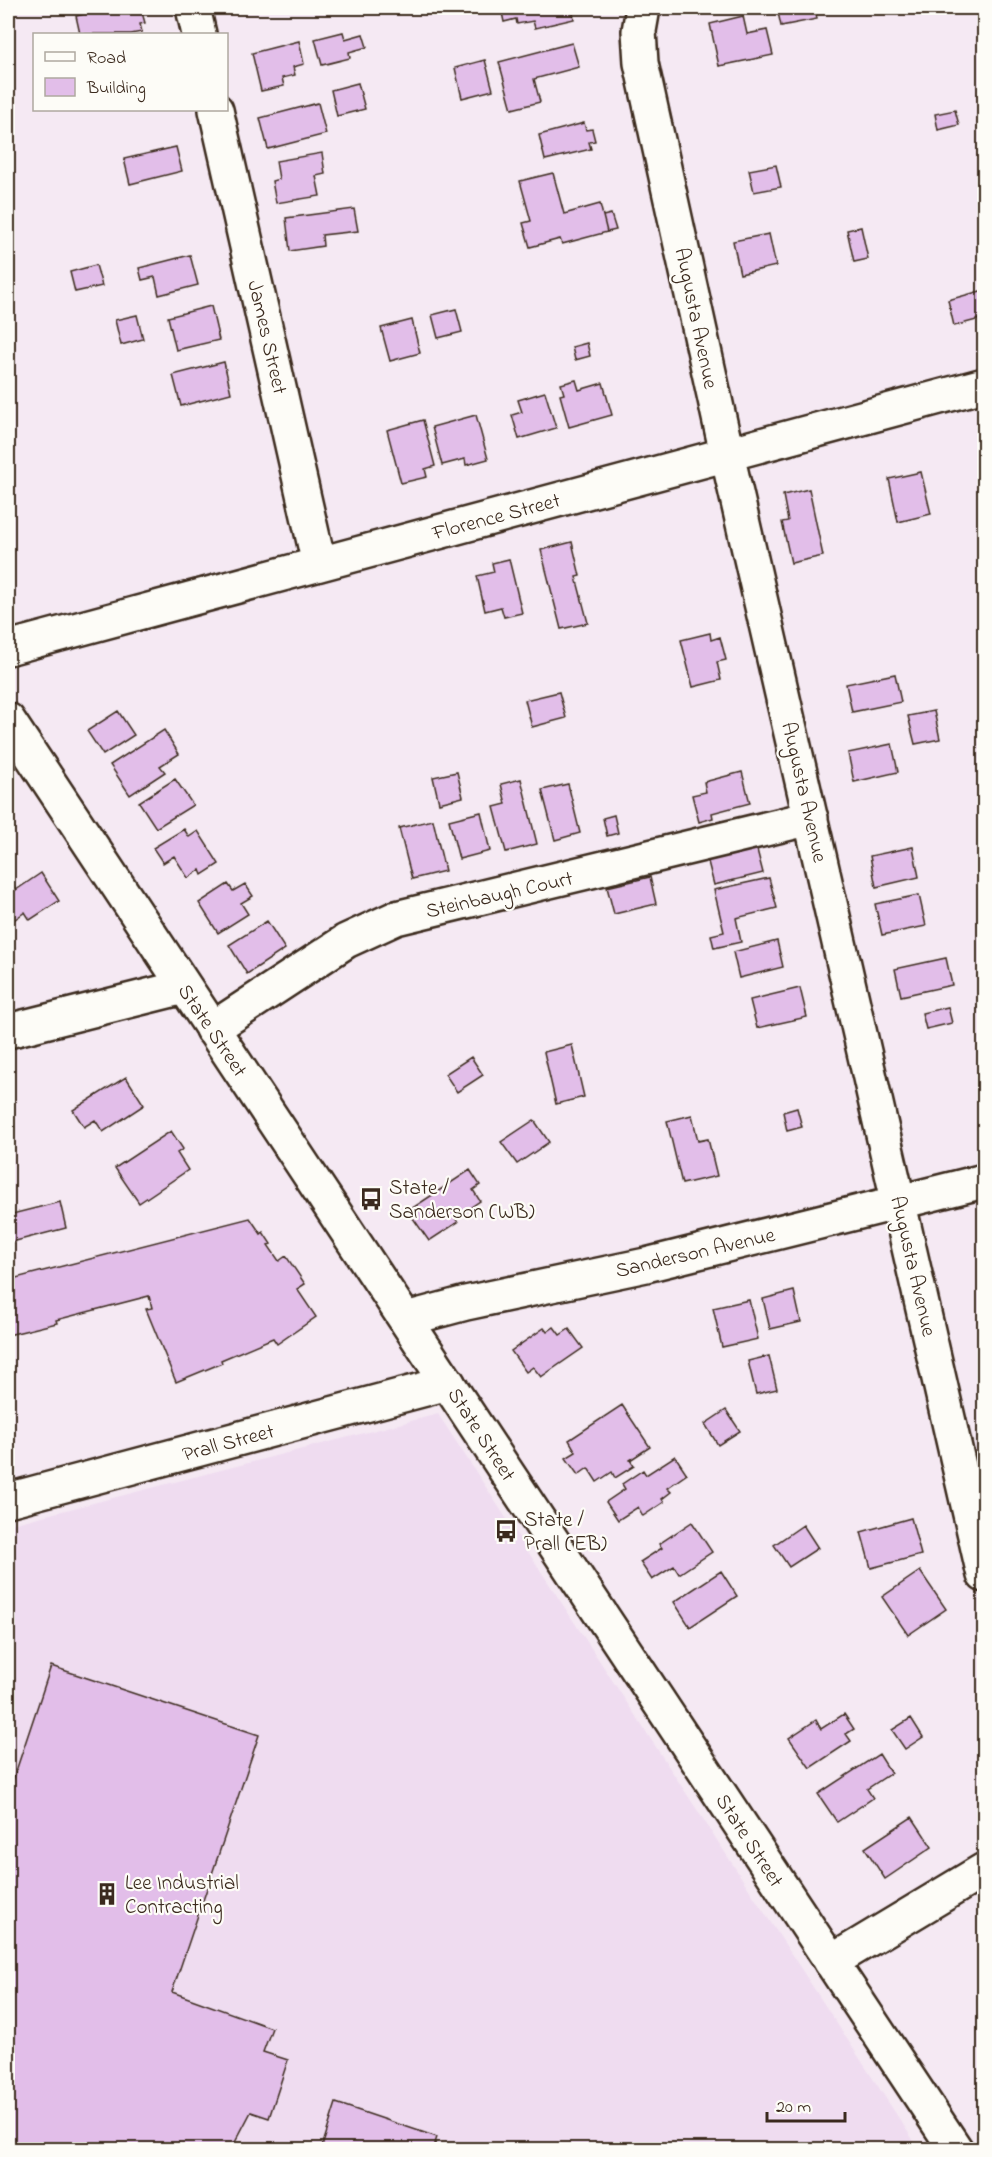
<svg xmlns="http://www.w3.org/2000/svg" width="992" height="2157" viewBox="0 0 992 2157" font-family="'Indie Flower',sans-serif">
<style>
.built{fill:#efdcf0}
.building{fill:#e2bee9;stroke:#3b2a1e;stroke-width:1.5}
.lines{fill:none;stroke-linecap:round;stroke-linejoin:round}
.minor-casing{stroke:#3b2a1e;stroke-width:38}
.major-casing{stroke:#3b2a1e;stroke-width:38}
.minor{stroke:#fdfcf7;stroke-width:33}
.major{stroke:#fdfcf7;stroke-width:33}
.labels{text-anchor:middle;stroke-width:4.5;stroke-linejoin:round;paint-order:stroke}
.street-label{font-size:21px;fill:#3b2a1e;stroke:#fdfcf7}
.poi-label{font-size:21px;fill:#3b2a1e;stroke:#fdfcf7;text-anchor:start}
</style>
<rect width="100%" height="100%" fill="#f5e9f3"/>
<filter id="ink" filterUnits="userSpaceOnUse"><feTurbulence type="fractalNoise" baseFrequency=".0167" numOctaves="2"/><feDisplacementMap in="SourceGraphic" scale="12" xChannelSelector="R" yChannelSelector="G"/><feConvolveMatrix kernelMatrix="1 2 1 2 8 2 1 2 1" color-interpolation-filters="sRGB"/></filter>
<g filter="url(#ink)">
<path class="built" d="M 438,1414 L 919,2149 L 8,2150 L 8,1525 Z"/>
<path class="building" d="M 109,8 L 141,9 L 145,23 L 140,24 L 142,32 L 131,34 L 80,34 L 76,16 Z
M 501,8 L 572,8 L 574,19 L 535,28 L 533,21 L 517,24 L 516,19 L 504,22 Z
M 777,8 L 815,8 L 817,19 L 781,26 Z
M 743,16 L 747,34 L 767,30 L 773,55 L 719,66 L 710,24 Z
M 343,32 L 345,39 L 363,34 L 367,47 L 349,52 L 350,58 L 322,65 L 315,39 Z
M 299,41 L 304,64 L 293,67 L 295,75 L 282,78 L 284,86 L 261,91 L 252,53 Z
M 572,43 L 579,67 L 534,79 L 540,102 L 512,109 L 499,62 Z
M 485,60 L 493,90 L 462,98 L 455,68 Z
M 358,83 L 365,109 L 337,116 L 331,90 Z
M 318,103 L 326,134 L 268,149 L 260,118 Z
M 955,110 L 959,125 L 938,130 L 935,114 Z
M 584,123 L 586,130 L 592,129 L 595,141 L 589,142 L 591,149 L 545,160 L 539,135 Z
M 176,147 L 182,171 L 130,184 L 124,159 Z
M 322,153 L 325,174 L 316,176 L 320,196 L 276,203 L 272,181 L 279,179 L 276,161 Z
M 776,165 L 781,187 L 754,192 L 749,170 Z
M 553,173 L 564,214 L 600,204 L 607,232 L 562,244 L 560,239 L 530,247 L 523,223 L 531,221 L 520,181 Z
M 354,209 L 358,231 L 322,235 L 323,246 L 290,251 L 286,218 Z
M 611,214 L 616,230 L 607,232 L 603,216 Z
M 861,227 L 868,259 L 854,262 L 847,230 Z
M 769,234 L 776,266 L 740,274 L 733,241 Z
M 190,255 L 198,285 L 159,295 L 155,277 L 142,280 L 139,268 Z
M 96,265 L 102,286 L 75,292 L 70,272 Z
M 984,290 L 984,318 L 954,326 L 948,300 Z
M 211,306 L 219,340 L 176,350 L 168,317 Z
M 456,309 L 462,332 L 438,338 L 432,315 Z
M 137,315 L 143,339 L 121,345 L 115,320 Z
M 412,320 L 420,353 L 390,361 L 381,328 Z
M 587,343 L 590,356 L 575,360 L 572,347 Z
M 224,362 L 231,393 L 181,406 L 173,375 Z
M 576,380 L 579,390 L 603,383 L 612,415 L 569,427 L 560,395 L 564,394 L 561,384 Z
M 545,392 L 556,428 L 519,439 L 512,415 L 522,412 L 518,400 Z
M 476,415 L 488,459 L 466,465 L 465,459 L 442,465 L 432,427 Z
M 423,420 L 435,466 L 425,469 L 427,477 L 401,483 L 387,430 Z
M 921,472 L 931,514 L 898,522 L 889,479 Z
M 809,489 L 823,556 L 791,563 L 782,522 L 788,521 L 783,495 Z
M 572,542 L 580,576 L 576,577 L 588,623 L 561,629 L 541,550 Z
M 509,559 L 522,613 L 504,617 L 501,607 L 485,611 L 477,576 L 494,572 L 492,563 Z
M 710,633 L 711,640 L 720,637 L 726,660 L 717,662 L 721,680 L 693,687 L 681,640 Z
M 895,674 L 901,702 L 852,712 L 846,684 Z
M 559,692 L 566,718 L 532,727 L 525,700 Z
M 118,711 L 134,735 L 103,755 L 87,731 Z
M 934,711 L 940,739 L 915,744 L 908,716 Z
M 164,730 L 179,754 L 160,766 L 165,772 L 130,795 L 110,765 Z
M 892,744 L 898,772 L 854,782 L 848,753 Z
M 457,772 L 463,797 L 439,803 L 433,777 Z
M 742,772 L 750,803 L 712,813 L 713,818 L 699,822 L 692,795 L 706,792 L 704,782 Z
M 175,779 L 193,805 L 156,828 L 139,802 Z
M 521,779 L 537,844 L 506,852 L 494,807 L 506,804 L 501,784 Z
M 568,784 L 580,833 L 555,840 L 542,790 Z
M 481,812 L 490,851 L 459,859 L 449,820 Z
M 614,815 L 618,833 L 607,836 L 603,818 Z
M 433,820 L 445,871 L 412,879 L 399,828 Z
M 184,829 L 189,837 L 198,831 L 219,864 L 202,875 L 200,870 L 188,878 L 174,856 L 163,863 L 153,848 Z
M 755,842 L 763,873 L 714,885 L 706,854 Z
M 913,847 L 919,877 L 876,887 L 870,856 Z
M 41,873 L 59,901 L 30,920 L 25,912 L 8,924 L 8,877 L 16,890 Z
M 650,877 L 656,904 L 614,914 L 607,887 Z
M 769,878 L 777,908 L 736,918 L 741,942 L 714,948 L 711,935 L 724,932 L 714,890 Z
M 228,884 L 233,891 L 245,884 L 253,896 L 241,903 L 248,914 L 218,933 L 199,903 Z
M 919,895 L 926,926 L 882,935 L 875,904 Z
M 267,921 L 285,949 L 247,974 L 229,945 Z
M 777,941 L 783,967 L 739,978 L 733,952 Z
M 946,958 L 952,985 L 901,996 L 895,969 Z
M 800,988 L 807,1017 L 757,1028 L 750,1000 Z
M 948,1007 L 952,1023 L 926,1029 L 922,1013 Z
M 572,1045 L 584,1097 L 556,1104 L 544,1052 Z
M 471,1057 L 483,1075 L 457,1092 L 445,1074 Z
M 126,1077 L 144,1105 L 103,1132 L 95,1120 L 84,1127 L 73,1110 Z
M 797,1108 L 802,1127 L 787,1131 L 783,1112 Z
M 692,1115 L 698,1141 L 708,1139 L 717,1176 L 682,1184 L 667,1121 Z
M 534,1120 L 549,1142 L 517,1164 L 501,1142 Z
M 171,1131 L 183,1149 L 177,1153 L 188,1170 L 139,1203 L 115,1168 Z
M 470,1170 L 480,1185 L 473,1190 L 480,1201 L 455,1218 L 458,1222 L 429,1241 L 408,1211 Z
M 60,1202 L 66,1228 L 8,1243 L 8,1215 Z
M 250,1218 L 261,1234 L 263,1232 L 271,1244 L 268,1245 L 279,1261 L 286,1256 L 305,1284 L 297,1289 L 316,1317 L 277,1344 L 273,1338 L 221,1360 L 222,1363 L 176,1382 L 146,1309 L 152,1308 L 149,1296 L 56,1320 L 57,1323 L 8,1335 L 8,1280 Z
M 794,1291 L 801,1322 L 770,1329 L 763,1299 Z
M 749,1300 L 758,1339 L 722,1347 L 713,1308 Z
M 554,1327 L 560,1335 L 569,1329 L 583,1348 L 541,1377 L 533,1367 L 526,1372 L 511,1351 L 544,1328 L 547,1332 Z
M 769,1356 L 777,1389 L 756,1394 L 748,1361 Z
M 622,1405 L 650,1447 L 630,1460 L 634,1466 L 615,1478 L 612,1472 L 597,1482 L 588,1468 L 578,1475 L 566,1458 L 576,1452 L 569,1440 Z
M 726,1410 L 740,1431 L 718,1445 L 705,1424 Z
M 675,1456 L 687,1474 L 667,1488 L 671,1492 L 662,1499 L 664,1502 L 643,1516 L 638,1507 L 618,1520 L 606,1502 L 625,1489 L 622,1484 L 643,1470 L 646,1475 Z
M 911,1518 L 921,1555 L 871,1568 L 861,1532 Z
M 692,1522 L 712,1552 L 679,1574 L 674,1566 L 652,1580 L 640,1562 L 662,1548 L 659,1544 Z
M 803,1525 L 818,1548 L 789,1567 L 774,1545 Z
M 721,1571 L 737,1596 L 690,1627 L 674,1602 Z
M 920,1571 L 946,1609 L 908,1635 L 882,1597 Z
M 51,1666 L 259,1735 L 172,1992 L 272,2028 L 263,2052 L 288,2060 L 269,2118 L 251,2112 L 231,2150 L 8,2150 L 8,1795 Z
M 844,1714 L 854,1729 L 846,1734 L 851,1741 L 810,1768 L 789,1738 L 816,1720 L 821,1729 Z
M 911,1718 L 923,1737 L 905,1749 L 892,1730 Z
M 879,1754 L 891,1773 L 867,1789 L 873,1798 L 837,1822 L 818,1794 Z
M 912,1817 L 932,1847 L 885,1879 L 865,1848 Z
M 336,2103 L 437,2137 L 433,2150 L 321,2150 Z"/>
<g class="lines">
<g class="minor-casing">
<path id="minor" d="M 193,8 L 199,34
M 643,8 L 639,31 L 641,63 L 727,454 L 984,1575
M 216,110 L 319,564
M 8,648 L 984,385
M 212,1029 L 346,941 L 396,918 L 811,818
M 8,1031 L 184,987
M 406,1319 L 466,1303 L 646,1265 L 984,1181
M 8,1500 L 448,1383
M 831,1962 L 984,1870"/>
</g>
<g class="major-casing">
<path id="major" d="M 8,720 L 956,2150"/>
</g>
<use href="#minor" class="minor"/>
<use href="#major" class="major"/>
</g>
</g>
<defs>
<g id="bus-bare" transform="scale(1.8)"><path d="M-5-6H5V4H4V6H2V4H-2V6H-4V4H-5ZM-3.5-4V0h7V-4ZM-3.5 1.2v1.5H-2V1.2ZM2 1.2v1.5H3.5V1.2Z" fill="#3b2a1e" stroke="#fdfcf7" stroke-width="2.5" paint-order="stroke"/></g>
<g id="building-bare" transform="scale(1.8)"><path d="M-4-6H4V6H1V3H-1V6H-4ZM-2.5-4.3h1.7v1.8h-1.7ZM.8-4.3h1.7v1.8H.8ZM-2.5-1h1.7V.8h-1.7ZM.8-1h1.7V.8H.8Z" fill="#3b2a1e" stroke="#fdfcf7" stroke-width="2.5" paint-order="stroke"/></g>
</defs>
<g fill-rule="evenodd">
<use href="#bus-bare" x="371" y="1199"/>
<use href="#bus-bare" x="506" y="1531"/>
<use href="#building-bare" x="107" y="1894"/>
</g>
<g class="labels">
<g class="street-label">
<text transform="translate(697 318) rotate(78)" y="7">Augusta Avenue</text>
<text transform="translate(268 337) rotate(77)" y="7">James Street</text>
<text transform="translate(496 516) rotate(-15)" y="7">Florence Street</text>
<text transform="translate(805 792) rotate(77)" y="7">Augusta Avenue</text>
<text transform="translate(499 894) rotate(-13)" y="7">Steinbaugh Court</text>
<text transform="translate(213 1030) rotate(56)" y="7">State Street</text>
<text transform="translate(695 1252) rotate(-13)" y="7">Sanderson Avenue</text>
<text transform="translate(914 1266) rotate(77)" y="7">Augusta Avenue</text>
<text transform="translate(482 1434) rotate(57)" y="7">State Street</text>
<text transform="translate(228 1442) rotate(-15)" y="7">Prall Street</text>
<text transform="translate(750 1840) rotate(57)" y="7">State Street</text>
</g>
<g class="poi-label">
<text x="389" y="1194">State /<tspan x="389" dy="24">Sanderson (WB)</tspan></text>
<text x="524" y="1526">State /<tspan x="524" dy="24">Prall (EB)</tspan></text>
<text x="125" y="1889">Lee Industrial<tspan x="125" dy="24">Contracting</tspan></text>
</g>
</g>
<rect width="992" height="2157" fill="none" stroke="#fdfcf7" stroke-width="30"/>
<rect x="15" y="15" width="962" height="2127" fill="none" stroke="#3b2a1e" stroke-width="2" filter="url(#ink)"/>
<rect x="33" y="33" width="195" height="78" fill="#fdfcf7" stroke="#afa8a0" stroke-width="1.5"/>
<rect x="45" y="52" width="30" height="9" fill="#fdfcf7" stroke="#afa8a0" stroke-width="1.5"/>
<text x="87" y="63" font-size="18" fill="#3b2a1e">Road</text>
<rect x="45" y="78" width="30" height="18" fill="#e2bee9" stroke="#afa8a0" stroke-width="1.5"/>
<text x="87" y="93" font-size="18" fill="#3b2a1e">Building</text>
<path d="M767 2112v9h78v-9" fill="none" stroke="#3b2a1e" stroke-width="3"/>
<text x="776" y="2112" font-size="18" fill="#3b2a1e" stroke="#fdfcf7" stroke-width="4.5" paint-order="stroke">20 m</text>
</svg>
